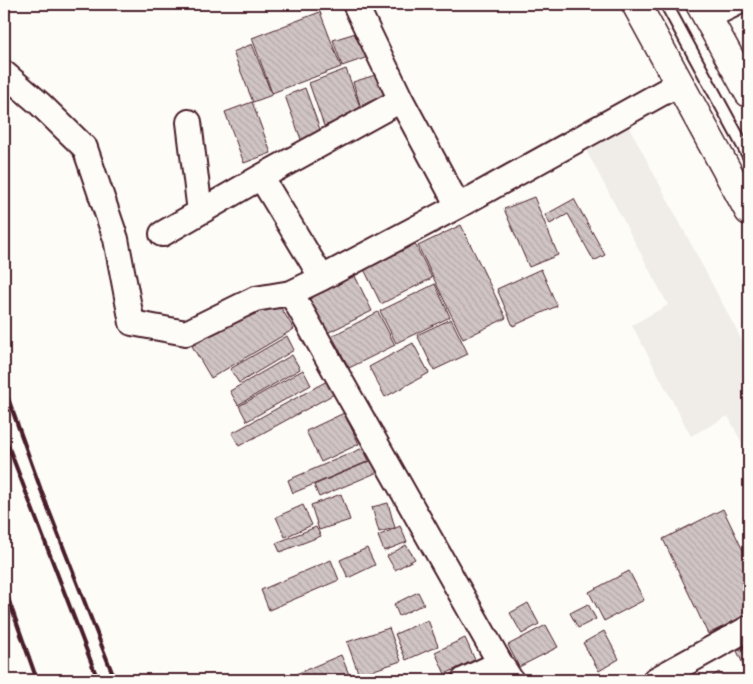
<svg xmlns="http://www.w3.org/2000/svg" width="753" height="684" viewBox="0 0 753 684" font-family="Caveat,sans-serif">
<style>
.built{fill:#f0ece8}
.building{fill:url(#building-back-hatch);stroke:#4a1f2b}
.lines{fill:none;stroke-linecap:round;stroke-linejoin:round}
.service-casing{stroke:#4a1f2b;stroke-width:15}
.minor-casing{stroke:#4a1f2b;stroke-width:28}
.primary-casing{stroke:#4a1f2b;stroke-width:31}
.service{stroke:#fdfcf7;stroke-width:11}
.minor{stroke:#fdfcf7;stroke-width:24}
.primary{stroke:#fdfcf7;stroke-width:28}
.rail{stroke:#4a1f2b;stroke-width:4}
</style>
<defs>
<pattern id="building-back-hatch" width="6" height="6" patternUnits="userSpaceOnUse" patternTransform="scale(1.25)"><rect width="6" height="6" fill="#d0c5c4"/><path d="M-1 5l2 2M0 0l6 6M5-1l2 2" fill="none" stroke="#b4a9a9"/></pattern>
</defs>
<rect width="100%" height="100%" fill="#fdfcf7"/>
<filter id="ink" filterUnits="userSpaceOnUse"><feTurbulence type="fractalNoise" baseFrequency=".02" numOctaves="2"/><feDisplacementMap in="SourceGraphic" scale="10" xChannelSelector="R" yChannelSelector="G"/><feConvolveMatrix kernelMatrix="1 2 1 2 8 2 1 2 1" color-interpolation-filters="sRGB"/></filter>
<g filter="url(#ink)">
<path class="built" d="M 627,123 L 749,354 L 749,457 L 728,416 L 691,436 L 632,325 L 668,305 L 584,146 Z"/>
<path class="building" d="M 320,12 L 341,67 L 272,93 L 252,38 Z
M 359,32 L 368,57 L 342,66 L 333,40 Z
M 252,44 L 272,95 L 253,102 L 233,52 Z
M 346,69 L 362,112 L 324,126 L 309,83 Z
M 382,73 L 389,96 L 360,105 L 353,82 Z
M 305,88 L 322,135 L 302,142 L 285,96 Z
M 252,102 L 271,153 L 244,163 L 225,112 Z
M 534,197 L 558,255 L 529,267 L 504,209 Z
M 574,199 L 605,255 L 594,261 L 568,214 L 550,224 L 545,215 Z
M 461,225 L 506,318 L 463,339 L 418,246 Z
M 414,242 L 432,278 L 381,304 L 363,267 Z
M 541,269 L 557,306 L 513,326 L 497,289 Z
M 353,272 L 372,311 L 323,335 L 304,296 Z
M 435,284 L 450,317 L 396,343 L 380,311 Z
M 275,298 L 294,329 L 211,378 L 192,346 Z
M 378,312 L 395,345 L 349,368 L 332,336 Z
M 451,319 L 468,354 L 434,370 L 417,335 Z
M 287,336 L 294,350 L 239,383 L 230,369 Z
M 413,343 L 429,373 L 385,397 L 369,367 Z
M 292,355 L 300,369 L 238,405 L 230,391 Z
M 303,370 L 311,385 L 247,421 L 239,406 Z
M 329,380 L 336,393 L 239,446 L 232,433 Z
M 344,413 L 359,444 L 321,462 L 306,431 Z
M 363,448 L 369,461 L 293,493 L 288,480 Z
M 373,460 L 378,472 L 319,497 L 314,485 Z
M 341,494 L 350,520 L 319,530 L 311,505 Z
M 388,503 L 395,528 L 379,532 L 372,507 Z
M 303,505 L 312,525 L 285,537 L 276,517 Z
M 723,509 L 749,563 L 749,614 L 708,634 L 663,539 Z
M 400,526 L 407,542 L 384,551 L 378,536 Z
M 316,527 L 321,536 L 280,552 L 276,543 Z
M 406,545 L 415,559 L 395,570 L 387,556 Z
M 367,548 L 375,565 L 348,578 L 340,560 Z
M 331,560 L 339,580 L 269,610 L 261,590 Z
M 629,571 L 644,600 L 604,621 L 589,592 Z
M 418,592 L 424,604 L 399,616 L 394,604 Z
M 528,603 L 539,624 L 522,634 L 510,613 Z
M 588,604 L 596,619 L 578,628 L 570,613 Z
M 428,620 L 438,646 L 406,660 L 395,634 Z
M 546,625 L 558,647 L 519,667 L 508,645 Z
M 389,628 L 401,661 L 359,675 L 347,642 Z
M 604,631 L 619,659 L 599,671 L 583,643 Z
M 465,638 L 475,660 L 445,674 L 435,652 Z
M 749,645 L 749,677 L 737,651 Z
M 341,655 L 350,677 L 343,680 L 299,680 L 296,674 Z
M 719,672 L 724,680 L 706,680 Z"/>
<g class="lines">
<g class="service-casing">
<path id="service" d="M 666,4 L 749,157"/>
</g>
<g class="minor-casing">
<path id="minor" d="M 355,4 L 401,100 L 458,206
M 708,17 L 735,4
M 4,73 L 40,104 L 85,148 L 116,239 L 132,323 L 186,333 L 255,299 L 291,293 L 322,278 L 458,206 L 680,83
M 189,122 L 200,212
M 261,177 L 322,278
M 162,234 L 261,177 L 401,100
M 291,293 L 500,663 L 511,680
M 464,680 L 500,663
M 655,680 L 749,628"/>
</g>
<g class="primary-casing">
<path id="primary" d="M 636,4 L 749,211
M 700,4 L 749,93"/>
</g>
<use href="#service" class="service"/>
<use href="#minor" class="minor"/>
<use href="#primary" class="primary"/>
<path class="rail" d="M 4,387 L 41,490 L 115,680
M 4,435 L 98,680
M 4,587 L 37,680"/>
</g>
</g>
<rect width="753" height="684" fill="none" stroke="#fdfcf7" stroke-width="20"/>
<rect x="10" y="10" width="733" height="664" fill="none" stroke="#4a1f2b" stroke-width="2" filter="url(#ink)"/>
</svg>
